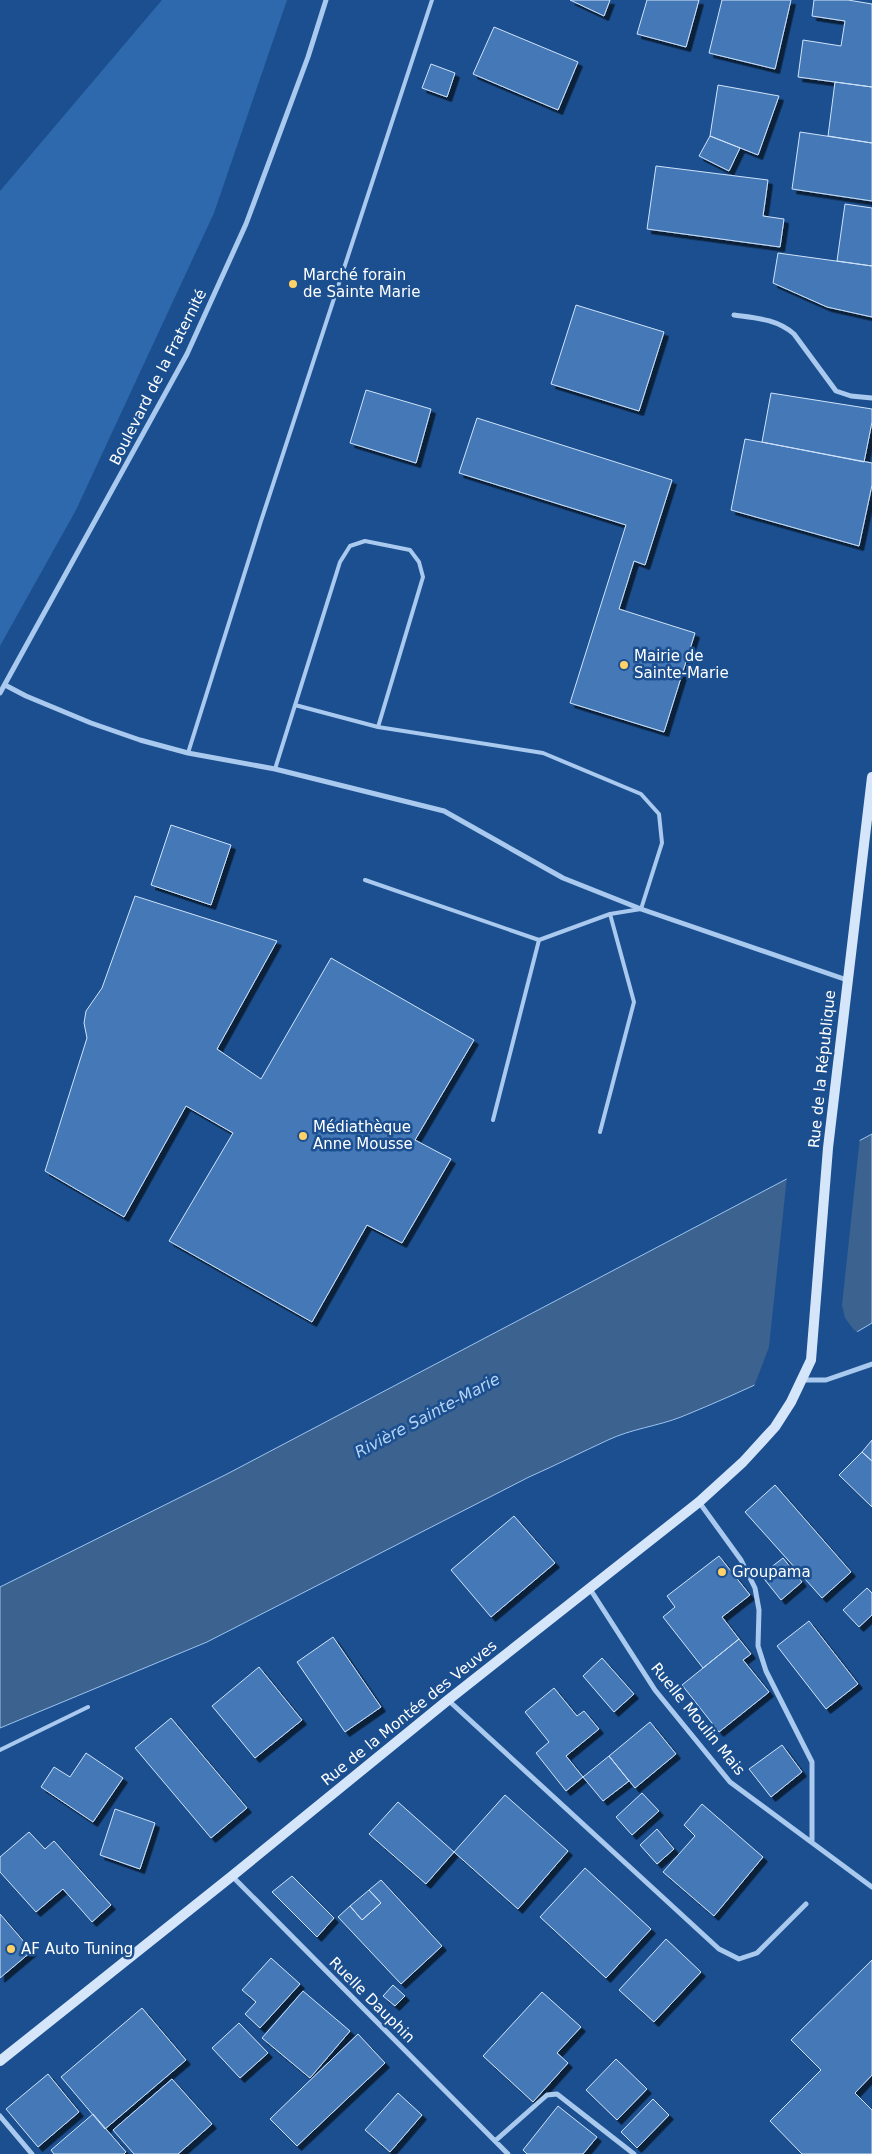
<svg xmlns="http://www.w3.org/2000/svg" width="872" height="2154" viewBox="0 0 872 2154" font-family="'DejaVu Sans',sans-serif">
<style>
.green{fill:#2e69ad}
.water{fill:#3c6290;stroke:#9cc4f0}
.pier{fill:#1b4f8f}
.building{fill:#4478b7;stroke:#cfe3fa;filter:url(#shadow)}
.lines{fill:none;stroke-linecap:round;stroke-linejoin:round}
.service{stroke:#a9c9ee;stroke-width:4}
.minor{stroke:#a9c9ee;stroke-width:5}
.secondary{stroke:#d6e6fa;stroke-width:10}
.poi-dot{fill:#ffd166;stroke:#1b4f8f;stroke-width:2}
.labels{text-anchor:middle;stroke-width:5;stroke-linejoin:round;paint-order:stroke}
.poi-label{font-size:15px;fill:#fff;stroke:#1b4f8f;text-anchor:start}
.street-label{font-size:15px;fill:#fff;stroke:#1b4f8f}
.water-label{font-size:16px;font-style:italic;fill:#b5d3f5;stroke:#1b4f8f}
</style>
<defs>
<filter id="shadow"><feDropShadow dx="4.5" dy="4.5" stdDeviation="0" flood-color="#0009"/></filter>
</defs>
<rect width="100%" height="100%" fill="#1b4f8f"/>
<path class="green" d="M 162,0 L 287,0 L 214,213 L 76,510 L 0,646 L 0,191 Z"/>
<path class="water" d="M 872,1134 L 872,1323 C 811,1360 747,1390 681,1417 C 658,1426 631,1429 608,1440 C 582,1452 556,1465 529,1477 L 207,1642 L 0,1728 L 0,1587 L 227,1474 Z"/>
<path class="pier" d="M 860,1137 L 842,1305 L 845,1318 L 854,1330 L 860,1333 L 753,1389 L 769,1347 L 787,1176 Z"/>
<path class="building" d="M 570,0 L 610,0 L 604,16 Z
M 647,0 L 699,0 L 686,47 L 637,34 Z
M 722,0 L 791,0 L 775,69 L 709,53 Z
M 814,0 L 848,0 L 872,4 L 872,87 L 798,77 L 803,40 L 841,46 L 845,21 L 812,16 Z
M 494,27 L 578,62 L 558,110 L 473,74 Z
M 431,64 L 455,73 L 447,97 L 422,88 Z
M 835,82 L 872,87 L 872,143 L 828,136 Z
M 718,85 L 779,96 L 758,155 L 710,136 Z
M 800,132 L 872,143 L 872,201 L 792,189 Z
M 710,136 L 740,148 L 729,171 L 699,156 Z
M 656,166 L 768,180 L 763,216 L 784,219 L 780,247 L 647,229 Z
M 845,204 L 872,208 L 872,266 L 837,261 Z
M 778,253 L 872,266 L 872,317 L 827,307 L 773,283 Z
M 576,305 L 664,332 L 639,411 L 551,384 Z
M 366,390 L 431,409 L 416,463 L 350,443 Z
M 771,393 L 872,409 L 872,422 L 864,462 L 762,442 Z
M 477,418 L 672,480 L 645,565 L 634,561 L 619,609 L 695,633 L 664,732 L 570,703 L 626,525 L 459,473 Z
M 745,439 L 872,463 L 872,485 L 859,546 L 731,510 Z
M 171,825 L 231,845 L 211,905 L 151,885 Z
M 135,896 L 277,941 L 217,1049 L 261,1079 L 331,958 L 474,1040 L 415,1140 L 451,1159 L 402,1243 L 367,1225 L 312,1322 L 169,1241 L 233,1133 L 186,1106 L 124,1217 L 45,1171 L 87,1038 L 84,1023 L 86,1011 L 102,988 Z
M 872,1440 L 872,1461 L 862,1452 Z
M 862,1452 L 872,1461 L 872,1507 L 839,1475 Z
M 775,1485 L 851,1572 L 822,1598 L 745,1512 Z
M 514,1516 L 555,1563 L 491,1617 L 451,1570 Z
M 719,1556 L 750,1595 L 722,1617 L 739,1639 L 703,1668 L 663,1617 L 675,1607 L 667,1596 Z
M 783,1558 L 802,1582 L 781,1600 L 761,1575 Z
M 867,1588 L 872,1593 L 872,1615 L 859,1627 L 843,1610 Z
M 809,1621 L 858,1684 L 826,1709 L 777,1646 Z
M 333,1637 L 381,1707 L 345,1732 L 297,1662 Z
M 739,1639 L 751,1654 L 743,1660 L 769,1692 L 719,1732 L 682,1685 Z
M 602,1658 L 634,1694 L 614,1712 L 583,1676 Z
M 259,1667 L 302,1720 L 255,1758 L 212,1706 Z
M 554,1688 L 577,1716 L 584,1711 L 599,1729 L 566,1756 L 583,1777 L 566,1791 L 536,1753 L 549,1742 L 525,1712 Z
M 171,1718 L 247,1808 L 211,1838 L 135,1748 Z
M 650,1722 L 676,1754 L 635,1788 L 609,1756 Z
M 782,1745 L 802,1772 L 771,1797 L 749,1769 Z
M 86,1753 L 123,1778 L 93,1822 L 41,1787 L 54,1767 L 70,1777 Z
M 609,1756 L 629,1781 L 603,1801 L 583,1777 Z
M 642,1793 L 659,1811 L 632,1835 L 616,1817 Z
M 505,1795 L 568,1851 L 518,1909 L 454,1852 Z
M 398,1802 L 454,1852 L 426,1884 L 369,1834 Z
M 702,1804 L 763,1857 L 714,1916 L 663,1872 L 695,1836 L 684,1825 Z
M 115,1809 L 155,1823 L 140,1869 L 100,1855 Z
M 657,1829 L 674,1849 L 657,1864 L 640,1845 Z
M 29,1832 L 45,1849 L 54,1841 L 111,1905 L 92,1922 L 63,1889 L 36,1912 L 0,1872 L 0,1857 Z
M 585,1868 L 651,1929 L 606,1978 L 540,1917 Z
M 292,1876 L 334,1918 L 317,1937 L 272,1892 Z
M 381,1880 L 442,1946 L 401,1984 L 338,1917 L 350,1906 L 362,1920 L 381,1903 L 369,1890 Z
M 369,1890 L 381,1903 L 362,1920 L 350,1906 Z
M 0,1914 L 32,1951 L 0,1978 Z
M 666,1939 L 701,1972 L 654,2022 L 619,1990 Z
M 271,1958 L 300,1984 L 260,2028 L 245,2014 L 256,2002 L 242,1990 Z
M 872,1960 L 872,2075 L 855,2093 L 872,2110 L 872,2154 L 802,2154 L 770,2121 L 821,2070 L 791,2040 Z
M 393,1985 L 405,1996 L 395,2006 L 383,1996 Z
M 303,1991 L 350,2031 L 310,2078 L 262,2038 Z
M 542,1992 L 581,2027 L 557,2053 L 568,2063 L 533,2102 L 483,2056 Z
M 142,2008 L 186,2060 L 105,2129 L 61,2077 Z
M 239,2023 L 268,2053 L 240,2078 L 212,2048 Z
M 358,2034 L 385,2063 L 297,2146 L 270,2119 Z
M 616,2059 L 647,2089 L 617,2120 L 586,2090 Z
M 48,2074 L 79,2112 L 38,2147 L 6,2109 Z
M 172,2079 L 212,2124 L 178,2154 L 134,2154 L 113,2130 Z
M 398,2093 L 422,2115 L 390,2152 L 365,2130 Z
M 653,2099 L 669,2115 L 637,2148 L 621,2132 Z
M 558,2106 L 597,2137 L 583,2154 L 527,2154 L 523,2150 Z
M 93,2114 L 126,2152 L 124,2154 L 54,2154 L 51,2150 Z"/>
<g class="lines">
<path class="service" d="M 295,705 L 378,727 L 543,753 L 641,794 L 659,814 L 662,843 L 641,909 L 610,914 L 539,940 L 365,880
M 188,753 L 261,521 L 432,0
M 275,769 L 340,562 L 350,546 L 365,541 L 410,550 L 419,562 L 423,577 L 378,727
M 493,1120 L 539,940
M 600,1132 L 634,1002 L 610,914
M 0,1750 L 88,1707"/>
<path class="minor" d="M 734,315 C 756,318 777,319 794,334 L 836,391 L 851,396 L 872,398
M 5,685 L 26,696 L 91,723 L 140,740 L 188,753 L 275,769 L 444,811 L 563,878 L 641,909 L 847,980
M 0,693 L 187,354 L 246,224 L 308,57 L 326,0
M 803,1380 L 826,1380 L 872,1364
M 699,1502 L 741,1560 L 755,1588 L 759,1610 L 758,1646 L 766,1671 L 812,1762 L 812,1840
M 590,1589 L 655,1690 L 730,1782 L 872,1887
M 448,1700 L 719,1949 L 739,1959 L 757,1953 L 806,1904
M 232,1876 L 495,2141 L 547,2095 L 557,2094 L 634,2154
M 0,2116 L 32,2154
M 495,2141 L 508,2154"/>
<path class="secondary" d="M 0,2061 L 232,1876 L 448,1700 L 699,1502 L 743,1462 L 775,1427 L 791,1402 L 811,1360 L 828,1148 L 872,777"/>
</g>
<g class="poi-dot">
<circle cx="293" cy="284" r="5"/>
<circle cx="624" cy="665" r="5"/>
<circle cx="303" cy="1136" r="5"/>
<circle cx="722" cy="1572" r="5"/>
<circle cx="11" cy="1949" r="5"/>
</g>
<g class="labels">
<g class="poi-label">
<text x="303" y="280">Marché forain<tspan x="303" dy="17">de Sainte Marie</tspan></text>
<text x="634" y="661">Mairie de<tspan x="634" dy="17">Sainte-Marie</tspan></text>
<text x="313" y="1132">Médiathèque<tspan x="313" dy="17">Anne Mousse</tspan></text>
<text x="732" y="1577">Groupama</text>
<text x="21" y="1954">AF Auto Tuning</text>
</g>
<g class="street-label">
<text transform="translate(158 377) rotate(-63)" y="5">Boulevard de la Fraternité</text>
<text transform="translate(822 1069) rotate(-84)" y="5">Rue de la République</text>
<text transform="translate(409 1713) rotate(-39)" y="5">Rue de la Montée des Veuves</text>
<text transform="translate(698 1719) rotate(51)" y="5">Ruelle Moulin Mais</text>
<text transform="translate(372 2000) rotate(45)" y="5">Ruelle Dauphin</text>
</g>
<g class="water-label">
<text transform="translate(427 1415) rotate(-28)" y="6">Rivière Sainte-Marie</text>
</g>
</g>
</svg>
